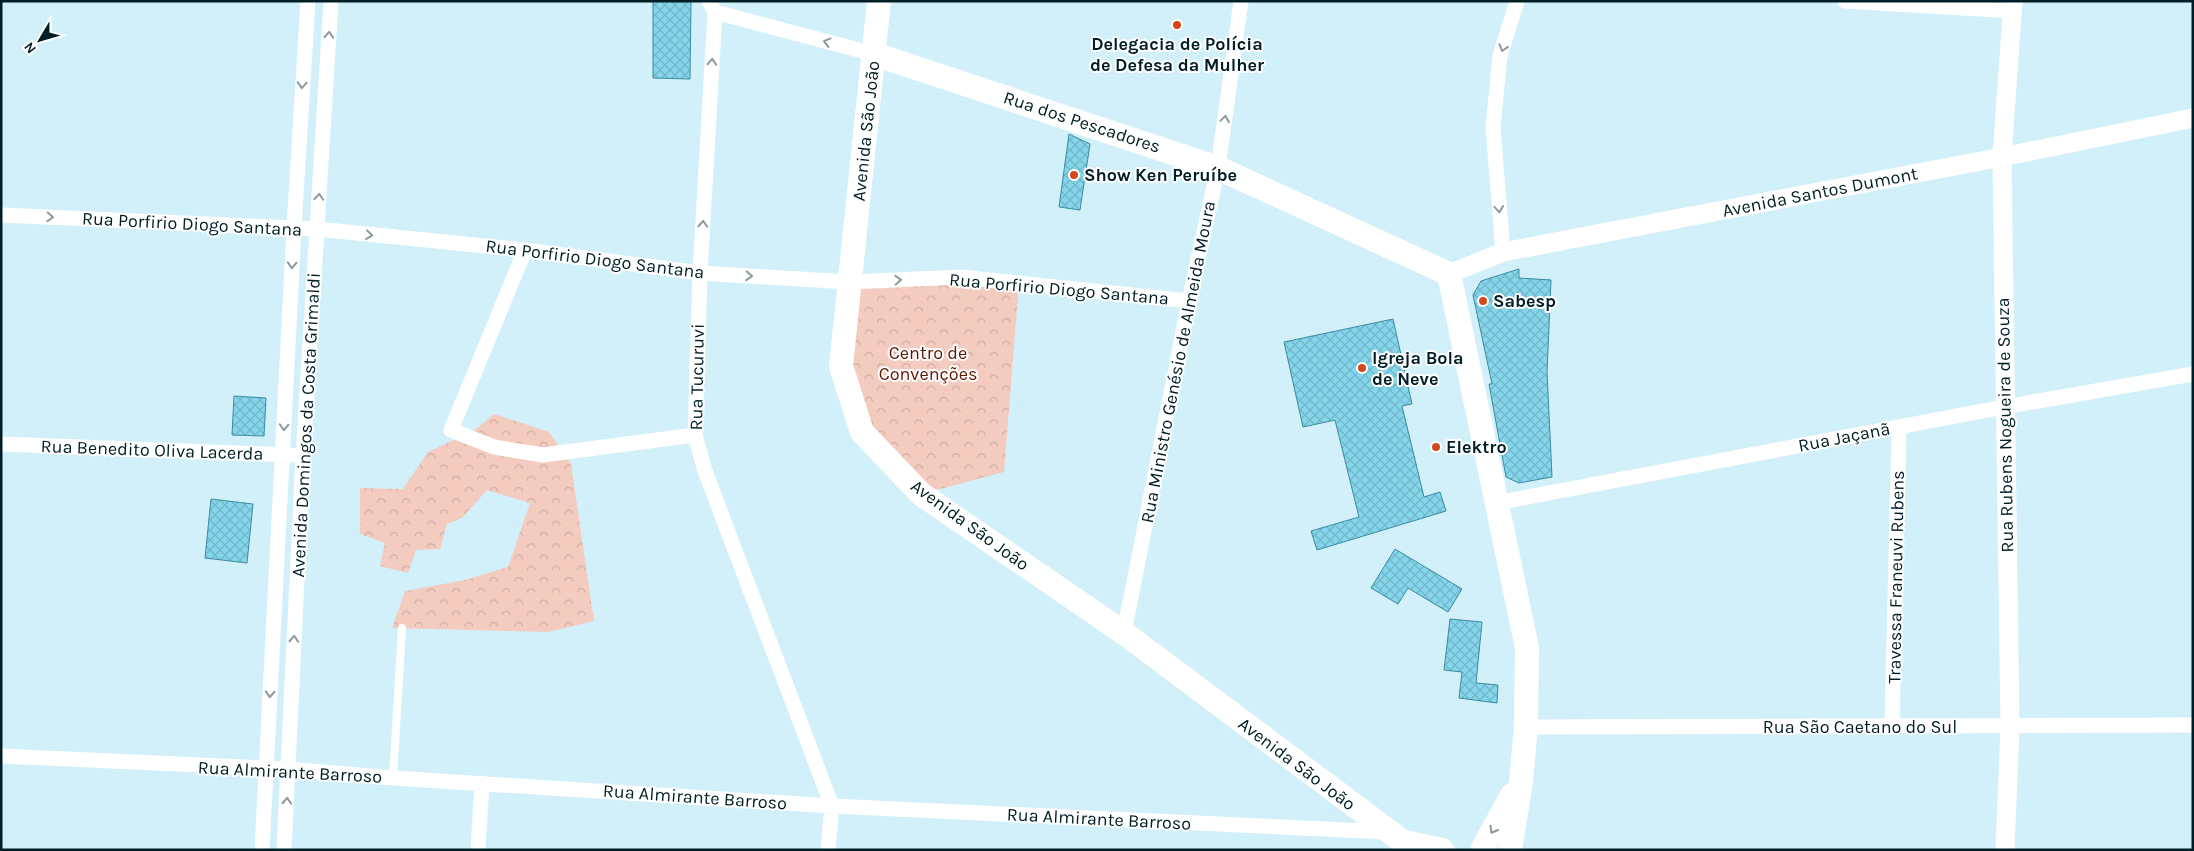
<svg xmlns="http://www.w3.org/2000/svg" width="2194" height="851" viewBox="0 0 2194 851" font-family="Karla,sans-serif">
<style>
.forest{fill:url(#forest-crowns)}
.building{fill:url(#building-cross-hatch);stroke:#3a8ba1}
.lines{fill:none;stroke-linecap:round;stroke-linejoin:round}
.service{stroke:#fff;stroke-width:8}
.minor{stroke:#fff;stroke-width:15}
.tertiary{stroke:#fff;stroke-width:19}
.primary{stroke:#fff;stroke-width:24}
.oneway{stroke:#8c9a9d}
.poi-dot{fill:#d14919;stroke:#fff;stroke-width:2}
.labels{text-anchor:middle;stroke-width:4;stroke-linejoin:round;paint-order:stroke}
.poi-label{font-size:18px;font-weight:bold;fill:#001e26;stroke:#fff;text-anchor:start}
.street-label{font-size:18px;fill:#001e26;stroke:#fff}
.park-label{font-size:18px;fill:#601700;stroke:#fff}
</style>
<defs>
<pattern id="forest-crowns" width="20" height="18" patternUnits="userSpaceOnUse" patternTransform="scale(1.25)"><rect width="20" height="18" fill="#f4cbbf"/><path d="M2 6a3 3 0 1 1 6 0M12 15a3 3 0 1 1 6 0" fill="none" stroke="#cfaea4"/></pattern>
<pattern id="building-cross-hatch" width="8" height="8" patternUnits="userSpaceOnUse" patternTransform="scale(1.25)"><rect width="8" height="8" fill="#85d5eb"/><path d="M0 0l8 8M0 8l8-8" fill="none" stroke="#71b6c9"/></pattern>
</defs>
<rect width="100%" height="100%" fill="#d2f0f9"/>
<path class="forest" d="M 849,282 L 1019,283 L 1004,472 L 921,494 L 862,432 L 841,366 Z
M 494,414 L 549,432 L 571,464 L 594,621 L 548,632 L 392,628 L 405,591 L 465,580 L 508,567 L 530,503 L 487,490 L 462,518 L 447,524 L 440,549 L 416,550 L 408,573 L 380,566 L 385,543 L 360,534 L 360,488 L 403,489 L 428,452 L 475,430 Z"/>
<path class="building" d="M 653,1 L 691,1 L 690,79 L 653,78 Z
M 1069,134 L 1090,144 L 1080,210 L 1059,207 Z
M 1519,269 L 1519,278 L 1551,280 L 1547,372 L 1552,477 L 1519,483 L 1506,477 L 1489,384 L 1492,384 L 1473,295 L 1481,281 Z
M 1393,319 L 1412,404 L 1402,406 L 1424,497 L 1440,492 L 1446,511 L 1317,550 L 1311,531 L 1359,517 L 1335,420 L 1303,427 L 1284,342 Z
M 234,396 L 266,398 L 264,436 L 232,435 Z
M 211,499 L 253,504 L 247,563 L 205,558 Z
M 1395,549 L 1462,589 L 1448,612 L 1408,588 L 1398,604 L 1371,588 Z
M 1450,619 L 1482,622 L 1476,683 L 1498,685 L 1497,703 L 1459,698 L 1462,672 L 1444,670 Z"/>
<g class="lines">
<path class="service" d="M 393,778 L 402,628"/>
<path class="minor" d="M 709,1 L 715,12 L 700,273 L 695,435 L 705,471 L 832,806 L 828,850
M 1845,1 L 2012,11
M 715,12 L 874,54
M 1,215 L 317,229 L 525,250 L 700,273 L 849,282 L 961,277 L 1189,301
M 525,250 L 451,430 L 494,447 L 543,455 L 695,435
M 1503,252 L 1493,127 L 1500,56 L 1517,1
M 1,444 L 292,455
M 1496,503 L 2004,407 L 2193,374
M 1124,633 L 1189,301 L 1218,168 L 1241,1
M 1526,727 L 2193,725
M 1892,727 L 1899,427
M 1,756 L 288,769 L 393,778 L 832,806 L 1388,832
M 262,850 L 294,228 L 308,1
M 284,850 L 303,456 L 331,1
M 478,850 L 482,783"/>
<path class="tertiary" d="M 1449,274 L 1503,252 L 2002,157 L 2193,118
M 2005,850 L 2010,727 L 2002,157 L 2013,1"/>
<path class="primary" d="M 879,1 L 841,366 L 862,432 L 921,494 L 1124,633 L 1414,850
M 874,54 L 1218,168 L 1449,274 L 1527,648 L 1526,727 L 1521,781 L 1510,850
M 1400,841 L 1442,850
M 1482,850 L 1512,795"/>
</g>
<defs><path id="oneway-chevron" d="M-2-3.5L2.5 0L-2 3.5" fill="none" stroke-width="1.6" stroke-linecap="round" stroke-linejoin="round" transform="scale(1.25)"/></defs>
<g class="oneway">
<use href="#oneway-chevron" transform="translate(329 35) rotate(-86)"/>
<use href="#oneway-chevron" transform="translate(827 42) rotate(-165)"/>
<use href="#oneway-chevron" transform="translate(1503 48) rotate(107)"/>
<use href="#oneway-chevron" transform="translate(712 62) rotate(-87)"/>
<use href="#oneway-chevron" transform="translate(302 85) rotate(94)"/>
<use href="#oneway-chevron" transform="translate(1225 119) rotate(-82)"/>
<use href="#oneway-chevron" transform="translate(319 197) rotate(-86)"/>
<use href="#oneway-chevron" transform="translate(1499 209) rotate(85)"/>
<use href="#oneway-chevron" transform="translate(50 217) rotate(3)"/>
<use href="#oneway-chevron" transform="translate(703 224) rotate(-87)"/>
<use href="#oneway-chevron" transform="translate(369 235) rotate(6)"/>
<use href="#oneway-chevron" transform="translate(292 265) rotate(93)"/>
<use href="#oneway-chevron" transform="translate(749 276) rotate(4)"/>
<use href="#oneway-chevron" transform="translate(898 280) rotate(-3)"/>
<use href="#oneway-chevron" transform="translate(284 427) rotate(93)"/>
<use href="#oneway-chevron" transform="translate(294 639) rotate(-87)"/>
<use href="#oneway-chevron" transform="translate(270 694) rotate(93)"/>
<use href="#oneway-chevron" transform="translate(287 801) rotate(-87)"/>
<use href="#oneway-chevron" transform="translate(1493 830) rotate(120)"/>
</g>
<g class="poi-dot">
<circle cx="1177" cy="25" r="5"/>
<circle cx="1074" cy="175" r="5"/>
<circle cx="1483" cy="301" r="5"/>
<circle cx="1362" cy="368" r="5"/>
<circle cx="1436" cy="447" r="5"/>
</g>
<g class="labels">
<g class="poi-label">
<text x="1177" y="50" text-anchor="middle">Delegacia de Polícia<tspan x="1177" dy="21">de Defesa da Mulher</tspan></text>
<text x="1084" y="181">Show Ken Peruíbe</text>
<text x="1493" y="307">Sabesp</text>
<text x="1372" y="364">Igreja Bola<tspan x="1372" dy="21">de Neve</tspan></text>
<text x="1446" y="453">Elektro</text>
</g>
<g class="street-label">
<text transform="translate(1082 122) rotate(18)" y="6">Rua dos Pescadores</text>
<text transform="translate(866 131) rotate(-84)" y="6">Avenida São João</text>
<text transform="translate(1820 192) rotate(-11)" y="6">Avenida Santos Dumont</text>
<text transform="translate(192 224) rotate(3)" y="6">Rua Porfirio Diogo Santana</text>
<text transform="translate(595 259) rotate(7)" y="6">Rua Porfirio Diogo Santana</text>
<text transform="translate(1059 289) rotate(5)" y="6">Rua Porfirio Diogo Santana</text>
<text transform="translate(1178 362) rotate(-79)" y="6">Rua Ministro Genésio de Almeida Moura</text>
<text transform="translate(697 377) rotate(-89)" y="6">Rua Tucuruvi</text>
<text transform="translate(306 425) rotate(-87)" y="6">Avenida Domingos da Costa Grimaldi</text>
<text transform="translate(2005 425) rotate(-91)" y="6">Rua Rubens Nogueira de Souza</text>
<text transform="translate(1844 437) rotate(-11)" y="6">Rua Jaçanã</text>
<text transform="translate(152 450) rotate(2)" y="6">Rua Benedito Oliva Lacerda</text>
<text transform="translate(970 525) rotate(36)" y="6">Avenida São João</text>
<text transform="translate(1896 577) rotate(-89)" y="6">Travessa Franeuvi Rubens</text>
<text x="1860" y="733">Rua São Caetano do Sul</text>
<text transform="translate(1297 764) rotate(37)" y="6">Avenida São João</text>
<text transform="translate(290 772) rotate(3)" y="6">Rua Almirante Barroso</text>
<text transform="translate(695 797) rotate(4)" y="6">Rua Almirante Barroso</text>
<text transform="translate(1099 819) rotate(3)" y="6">Rua Almirante Barroso</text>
</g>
<g class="park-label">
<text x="928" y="359">Centro de<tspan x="928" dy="21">Convenções</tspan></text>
</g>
</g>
<rect width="2194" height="851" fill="none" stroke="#001e26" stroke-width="5"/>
<g transform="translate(40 40) rotate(232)" stroke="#ffffff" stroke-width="4" paint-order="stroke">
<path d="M0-4L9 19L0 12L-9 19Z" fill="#001e26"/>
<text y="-8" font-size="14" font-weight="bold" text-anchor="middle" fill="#001e26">N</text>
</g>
</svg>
